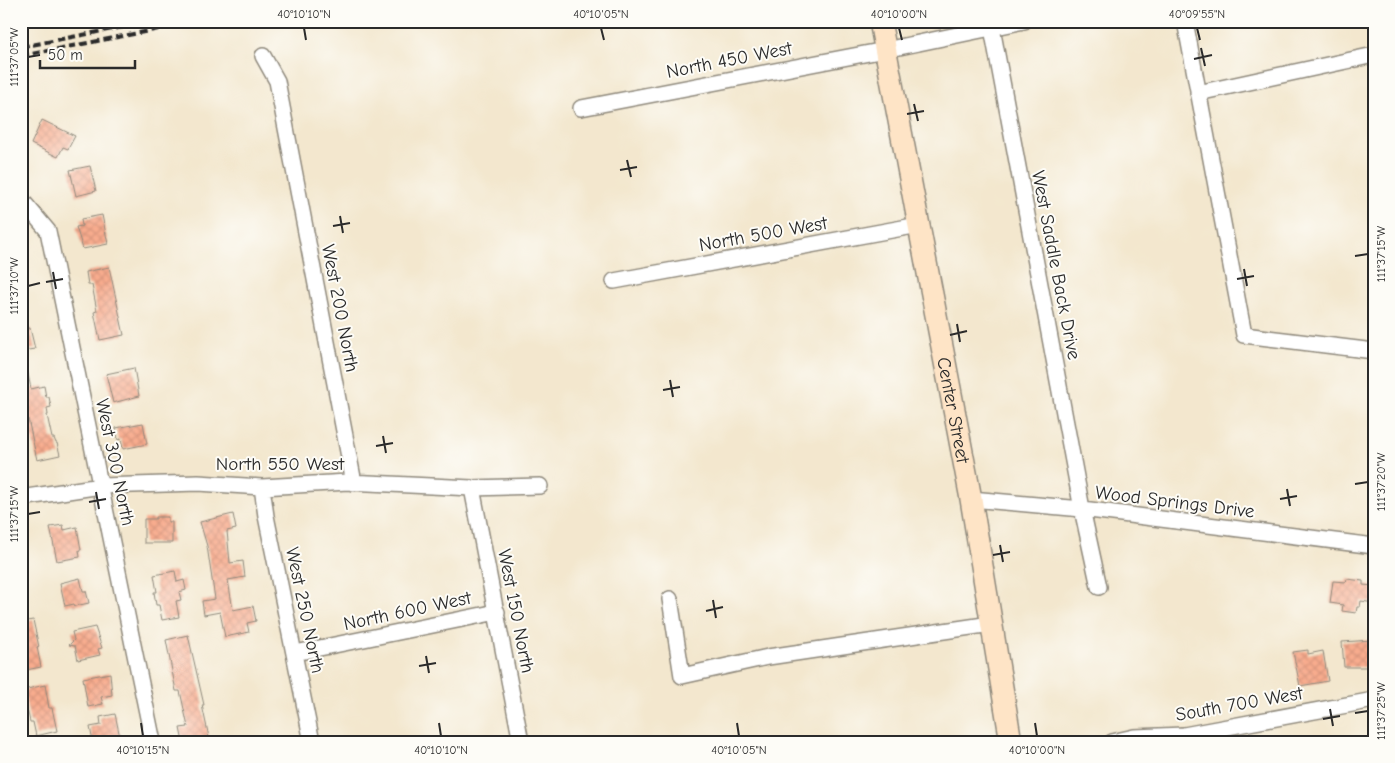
<svg xmlns="http://www.w3.org/2000/svg" width="1395" height="763" viewBox="0 0 1395 763" font-family="'Comic Neue',sans-serif">
<style>
.building{fill:url(#building-cross-hatch)}
.lines{fill:none;stroke-linecap:round;stroke-linejoin:round}
.street-casing{stroke:#8f897c;stroke-width:18}
.secondary-casing{stroke:#8f897c;stroke-width:24}
.street{stroke:#fff;stroke-width:15}
.secondary{stroke:#fee4c6;stroke-width:21}
.rail{stroke:#2b2b2b;stroke-width:4;stroke-dasharray:8 4;stroke-linecap:butt}
.ticks{fill:none;stroke:#2b2b2b;stroke-width:2}
.labels{text-anchor:middle;stroke-width:4;stroke-linejoin:round;paint-order:stroke}
.street-label{font-size:19px;fill:#2b2b2b;stroke:#fdfcf7}
.neatline{fill:none;stroke:#2b2b2b;stroke-width:2}
.ticks-label{font-size:12px;text-anchor:middle;fill:#2b2b2b}
</style>
<defs>
<pattern id="building-cross-hatch" width="8" height="8" patternUnits="userSpaceOnUse" patternTransform="scale(1.25)"><rect width="8" height="8" fill="#f8ac8e"/><path d="M0 0l8 8M0 8l8-8" fill="none" stroke="#d5947b"/></pattern>
</defs>
<rect width="100%" height="100%" fill="#fdfcf7"/>
<filter id="ink" filterUnits="userSpaceOnUse"><feTurbulence type="fractalNoise" baseFrequency=".02" numOctaves="2"/><feDisplacementMap in="SourceGraphic" scale="10" xChannelSelector="R" yChannelSelector="G"/><feConvolveMatrix kernelMatrix="1 2 1 2 8 2 1 2 1" color-interpolation-filters="sRGB"/></filter>
<filter id="wash" filterUnits="userSpaceOnUse"><feTurbulence type="fractalNoise" baseFrequency=".0096" numOctaves="4" result="noise"/><feDisplacementMap in="SourceGraphic" scale="20" xChannelSelector="R" yChannelSelector="G"/><feGaussianBlur stdDeviation="1.12" result="paint"/><feColorMatrix in="noise" values="0 0 0 0 0 0 0 0 0 0 0 0 0 0 0 0 0 1.4 0 .05"/><feComposite in="paint" operator="in"/></filter>
<g filter="url(#wash)">
<rect width="100%" height="100%" fill="#f3e7ce"/>
<g id="blocks">
<path class="building" d="M 42,120 L 75,136 L 68,149 L 63,147 L 58,157 L 31,144 Z
M 90,166 L 96,191 L 76,196 L 70,170 Z
M 102,215 L 108,244 L 83,249 L 76,227 L 82,226 L 81,219 Z
M 109,267 L 124,335 L 100,340 L 94,312 L 97,311 L 92,285 L 88,285 L 86,272 Z
M 30,328 L 35,349 L 21,351 L 21,329 Z
M 26,364 L 31,389 L 44,386 L 46,397 L 49,397 L 51,407 L 47,408 L 48,415 L 47,415 L 52,438 L 54,438 L 56,443 L 57,443 L 60,455 L 37,460 L 28,419 L 24,420 L 21,406 L 21,365 Z
M 134,368 L 139,396 L 113,403 L 106,374 Z
M 143,423 L 147,444 L 123,449 L 121,439 L 118,440 L 116,428 Z
M 233,514 L 236,529 L 227,531 L 230,563 L 243,561 L 245,577 L 228,580 L 233,610 L 253,606 L 256,621 L 247,623 L 249,632 L 225,637 L 220,612 L 204,615 L 202,601 L 215,599 L 207,546 L 200,522 Z
M 156,517 L 168,517 L 168,522 L 172,522 L 172,543 L 144,543 L 144,519 L 156,519 Z
M 63,525 L 64,530 L 77,527 L 81,550 L 79,550 L 80,557 L 57,561 L 50,527 Z
M 175,571 L 177,582 L 184,580 L 186,590 L 179,592 L 181,600 L 176,601 L 179,617 L 162,620 L 159,605 L 156,605 L 154,592 L 157,592 L 154,575 Z
M 80,578 L 83,591 L 86,591 L 89,603 L 75,606 L 74,604 L 65,606 L 60,583 Z
M 1347,579 L 1363,581 L 1363,585 L 1374,586 L 1374,603 L 1361,601 L 1360,607 L 1357,607 L 1356,613 L 1342,611 L 1343,605 L 1330,603 L 1333,581 L 1346,582 Z
M 33,620 L 39,647 L 37,647 L 41,667 L 21,671 L 21,622 Z
M 95,627 L 102,648 L 98,649 L 100,655 L 78,660 L 75,646 L 69,645 L 74,640 L 72,632 Z
M 188,635 L 204,705 L 202,705 L 210,742 L 183,742 L 180,728 L 188,727 L 180,691 L 176,691 L 166,640 Z
M 1372,640 L 1374,663 L 1368,663 L 1369,667 L 1344,667 L 1342,642 Z
M 1308,650 L 1308,654 L 1323,651 L 1328,681 L 1300,686 L 1293,652 Z
M 110,673 L 112,695 L 101,697 L 103,704 L 88,707 L 83,678 Z
M 45,685 L 49,708 L 52,708 L 57,731 L 36,736 L 33,722 L 30,722 L 23,690 Z
M 115,714 L 121,742 L 93,742 L 90,727 L 101,725 L 100,717 Z"/>
</g>
</g>
<g filter="url(#ink)">
<use href="#blocks" fill-opacity="0" stroke="#8f897c" stroke-width="1"/>
<g class="lines">
<g class="street-casing">
<path id="street" d="M 1185,21 L 1244,335 L 1374,351
M 992,28 L 1082,509 L 1099,587
M 263,56 L 277,81 L 354,483
M 1198,93 L 1374,55
M 581,108 L 885,50 L 1024,21
M 21,199 L 48,231 L 153,742
M 614,281 L 919,225
M 262,487 L 266,516 L 312,742
M 472,488 L 521,742
M 21,498 L 101,486 L 198,483 L 262,487 L 348,482 L 472,488 L 540,486
M 971,499 L 1082,509 L 1374,546
M 670,599 L 682,676 L 768,657 L 991,624
M 295,653 L 497,612
M 1112,742 L 1134,737 L 1184,735 L 1374,700"/>
</g>
<g class="secondary-casing">
<g id="secondary">
<path id="s1" d="M 880,21 L 971,499 L 1011,742"/>
</g>
</g>
<use href="#street" class="street"/>
<use href="#secondary" class="secondary"/>
<path class="rail" d="M 21,47 L 154,21
M 21,56 L 200,21"/>
</g>
</g>
<path class="ticks" d="M 304,28 L 306,40M 601,28 L 604,40M 899,28 L 902,40M 1197,28 L 1200,40M 1201,48 L 1205,66M 28,57 L 40,55M 1194,59 L 1212,55M 914,104 L 918,121M 907,114 L 924,111M 627,160 L 631,177M 620,170 L 637,167M 340,216 L 343,233M 333,226 L 350,223M 1355,256 L 1368,254M 1244,269 L 1247,286M 53,272 L 56,289M 1237,279 L 1254,276M 46,282 L 63,279M 28,286 L 40,283M 957,324 L 960,342M 950,335 L 967,331M 670,380 L 673,397M 663,390 L 680,387M 383,436 L 386,453M 376,446 L 393,443M 1355,484 L 1368,482M 1287,489 L 1290,506M 96,492 L 99,509M 1280,499 L 1297,496M 89,502 L 106,499M 28,514 L 40,512M 1000,545 L 1003,562M 993,555 L 1010,552M 713,600 L 716,618M 706,611 L 723,607M 426,656 L 429,673M 419,666 L 436,663M 1330,709 L 1333,726M 1355,713 L 1368,711M 1323,719 L 1340,716M 141,723 L 143,736M 439,723 L 441,736M 737,723 L 739,736M 1035,723 L 1037,736"/>
<g class="labels">
<g class="street-label">
<text transform="translate(729 59) rotate(-11)" y="7">North 450 West</text>
<text transform="translate(763 233) rotate(-10)" y="7">North 500 West</text>
<text transform="translate(1057 265) rotate(79)" y="7">West Saddle Back Drive</text>
<text transform="translate(341 308) rotate(79)" y="7">West 200 North</text>
<text dy="7" stroke="none"><textPath href="#s1" startOffset="396">Center Street</textPath></text>
<text transform="translate(116 462) rotate(78)" y="7">West 300 North</text>
<text x="280" y="470">North 550 West</text>
<text transform="translate(1175 501) rotate(7)" y="7">Wood Springs Drive</text>
<text transform="translate(306 610) rotate(78)" y="7">West 250 North</text>
<text transform="translate(407 610) rotate(-12)" y="7">North 600 West</text>
<text transform="translate(517 611) rotate(79)" y="7">West 150 North</text>
<text transform="translate(1239 703) rotate(-10)" y="7">South 700 West</text>
</g>
</g>
<rect width="1395" height="763" fill="none" stroke="#fdfcf7" stroke-width="55"/>
<path d="M40 60v8h95v-8" fill="none" stroke="#2b2b2b" stroke-width="2.5"/>
<text x="48" y="60" font-size="15" fill="#2b2b2b" stroke="#fdfcf7" stroke-width="4" paint-order="stroke">50 m</text>
<rect x="28" y="28" width="1340" height="708" class="neatline"/>
<g class="ticks-label">
<text x="304" y="18">40°10'10"N</text>
<text x="601" y="18">40°10'05"N</text>
<text x="899" y="18">40°10'00"N</text>
<text x="1197" y="18">40°09'55"N</text>
<text transform="translate(14 57) rotate(-90)" y="4">111°37'05"W</text>
<text transform="translate(1381 254) rotate(-90)" y="4">111°37'15"W</text>
<text transform="translate(14 286) rotate(-90)" y="4">111°37'10"W</text>
<text transform="translate(1381 482) rotate(-90)" y="4">111°37'20"W</text>
<text transform="translate(14 514) rotate(-90)" y="4">111°37'15"W</text>
<text transform="translate(1381 711) rotate(-90)" y="4">111°37'25"W</text>
<text x="143" y="754">40°10'15"N</text>
<text x="441" y="754">40°10'10"N</text>
<text x="739" y="754">40°10'05"N</text>
<text x="1037" y="754">40°10'00"N</text>
</g>
</svg>
